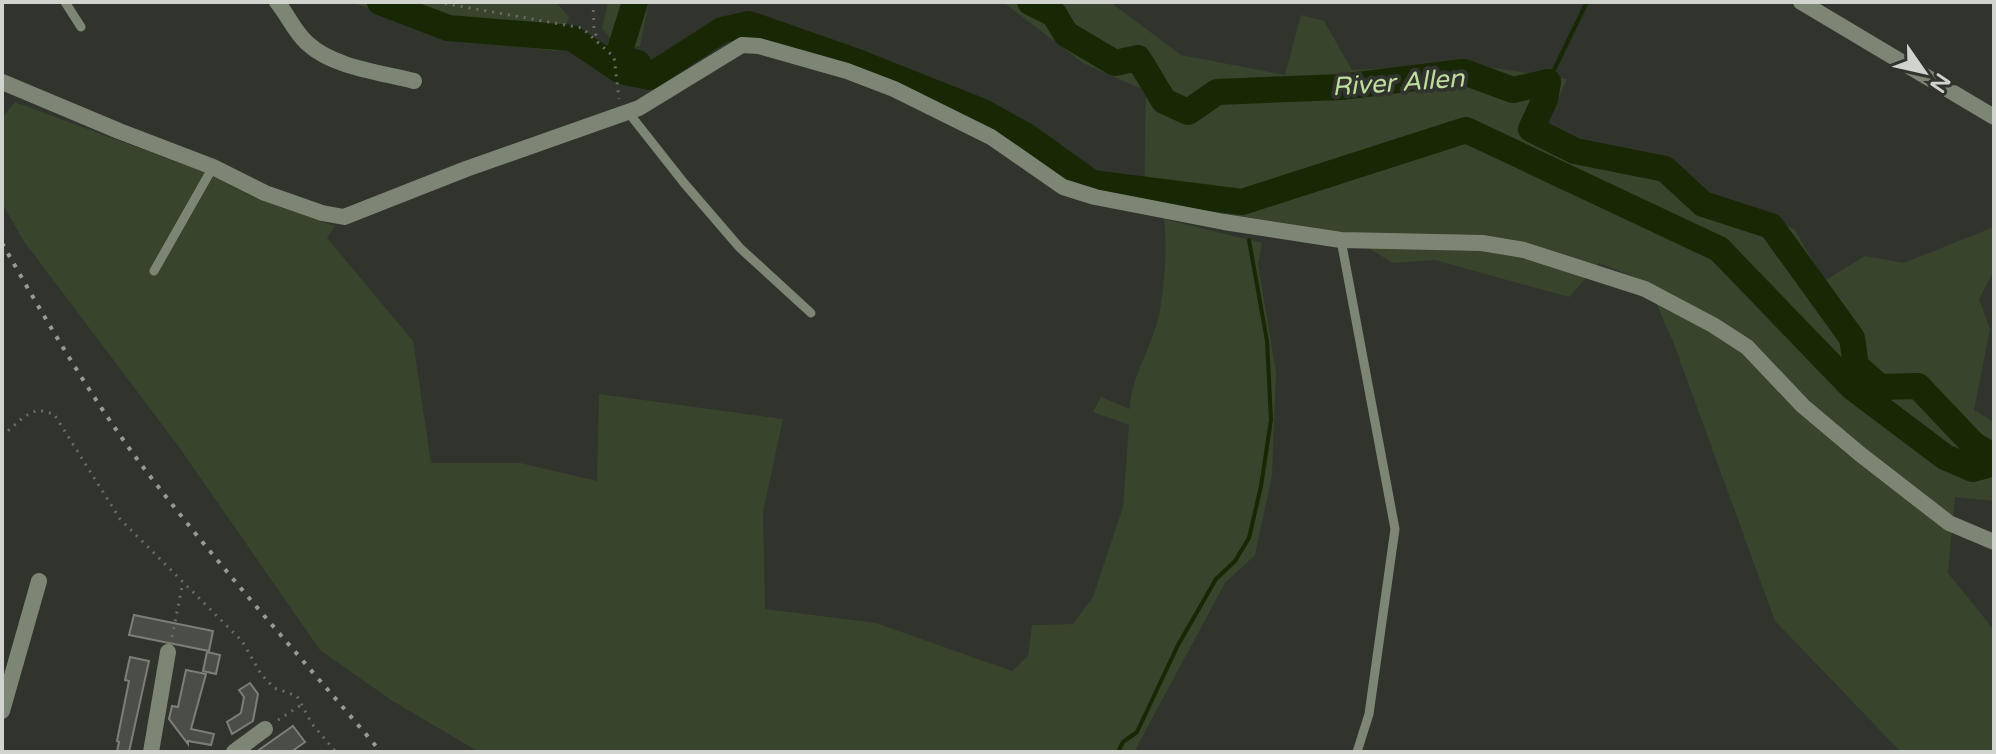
<svg xmlns="http://www.w3.org/2000/svg" width="1996" height="754" viewBox="0 0 1996 754" font-family="'Varela Round',sans-serif">
<style>
.green{fill:#39442c}
.lines{fill:none;stroke-linecap:round;stroke-linejoin:round}
.stream{stroke:#182704;stroke-width:4}
.river{stroke:#182704;stroke-width:26}
.building{fill:#4b4e48;stroke:#7c7f78;stroke-width:2}
.path{stroke:#696c66;stroke-width:3;stroke-dasharray:2 6;stroke-linecap:butt}
.service{stroke:#7d8675;stroke-width:9}
.minor{stroke:#7d8675;stroke-width:16}
.rail{stroke:#989a95;stroke-width:4;stroke-dasharray:4 8;stroke-linecap:butt}
.labels{text-anchor:middle;stroke-width:8;stroke-linejoin:round;paint-order:stroke}
.water-label{font-size:26px;font-style:italic;fill:#bfdd9e;stroke:#31342d}
</style>
<rect width="100%" height="100%" fill="#31342d"/>
<path class="green" d="M 351,2 L 556,2 L 569,17 L 557,51 L 456,39 Z
M 608,2 L 649,2 L 640,46 L 620,50 L 602,28 Z
M 1003,2 L 1110,2 L 1181,55 L 1285,75 L 1301,15 L 1324,21 L 1352,70 L 1468,64 L 1567,79 L 1539,141 L 1671,164 L 1693,210 L 1765,213 L 1795,230 L 1824,281 L 1865,256 L 1904,263 L 1994,227 L 1994,271 L 1979,299 L 1990,329 L 1974,410 L 1994,422 L 1994,501 L 1955,497 L 1948,573 L 1994,630 L 1994,752 L 1901,752 L 1775,621 L 1674,344 L 1647,282 L 1599,263 L 1569,297 L 1435,260 L 1393,263 L 1342,232 L 1144,201 L 1146,91 L 1083,63 Z
M 15,102 L 214,176 L 278,206 L 335,226 L 327,238 L 413,341 L 431,463 L 520,463 L 597,481 L 599,394 L 783,419 L 763,512 L 765,609 L 876,623 L 1012,671 L 1028,656 L 1032,625 L 1073,624 L 1093,597 L 1123,507 L 1129,425 L 1093,412 L 1101,397 L 1130,409 C 1131,379 1148,354 1156,326 C 1164,302 1168,244 1164,219 L 1262,243 L 1258,264 L 1276,373 L 1272,475 L 1255,555 L 1225,583 L 1134,752 L 479,752 L 391,700 L 320,650 L 179,447 L 23,240 L 2,203 L 2,118 Z"/>
<g class="lines">
<path class="stream" d="M 1548,82 L 1587,2
M 1242,202 L 1244,212
M 1118,752 L 1123,742 L 1137,732 L 1178,645 L 1216,579 L 1235,561 L 1249,538 L 1261,486 L 1271,420 L 1267,341 L 1249,240"/>
<path class="river" d="M 380,2 L 448,28 L 572,38 L 621,71 L 649,77 L 722,30 L 749,24 L 855,61 L 981,111 L 1028,137 L 1092,183 L 1242,202 L 1466,130 L 1719,249 L 1852,387 L 1945,457 L 1973,469 L 1994,463
M 635,2 L 620,50 L 623,59 L 638,63 L 637,71
M 1030,2 L 1054,14 L 1066,34 L 1115,63 L 1138,58 L 1164,101 L 1188,112 L 1217,92 L 1341,87 L 1464,72 L 1513,90 L 1548,82 L 1545,99 L 1531,129 L 1575,151 L 1665,169 L 1703,204 L 1771,226 L 1852,338 L 1856,366 L 1880,387 L 1918,386 L 1973,444 L 1994,457"/>
</g>
<path class="building" d="M 134,615 L 213,631 L 209,651 L 129,635 Z
M 207,652 L 220,655 L 216,674 L 203,671 Z
M 130,657 L 149,661 L 129,752 L 117,752 L 119,742 L 117,741 L 129,681 L 125,680 Z
M 186,670 L 206,674 L 191,729 L 214,734 L 211,745 L 188,741 L 188,744 L 169,719 L 172,706 L 178,707 Z
M 250,683 L 258,694 L 253,721 L 232,734 L 227,722 L 241,713 L 244,697 L 239,690 Z
M 293,726 L 305,742 L 291,752 L 256,752 Z"/>
<g class="lines">
<path class="path" d="M 437,2 L 582,28 L 614,57 L 619,99
M 593,2 L 594,29 L 598,42
M 2,436 L 25,416 L 38,410 L 54,414 L 120,519 L 242,641 L 261,674 L 274,688 L 297,696 L 312,724 L 336,752
M 172,637 L 183,582
M 278,720 L 301,705"/>
<path class="service" d="M 65,2 L 81,27
M 628,112 L 684,183 L 740,248 L 811,313
M 1341,240 L 1395,529 L 1369,714 L 1357,752
M 154,271 L 213,167"/>
<path class="minor" d="M 277,2 C 288,15 294,31 307,43 C 334,68 380,72 414,81
M 1801,2 L 1994,117
M 2,82 L 119,131 L 213,167 L 265,193 L 322,213 L 344,217 L 466,169 L 639,108 L 742,45 L 759,46 L 847,71 L 894,89 L 991,137 L 1063,187 L 1095,197 L 1224,222 L 1341,240 L 1482,243 L 1524,250 L 1645,289 L 1713,325 L 1747,347 L 1803,406 L 1860,454 L 1949,523 L 1994,542
M 2,711 L 39,581
M 151,752 L 168,652
M 234,752 L 265,729"/>
<path class="rail" d="M 2,243 C 44,317 87,391 137,459 C 213,560 299,655 381,752"/>
</g>
<g class="labels">
<g class="water-label">
<text transform="translate(1398 82) rotate(-4)" y="9">River Allen</text>
</g>
</g>
<rect width="1996" height="754" fill="none" stroke="#d1d3cf" stroke-width="8"/>
<g transform="translate(1924 72) rotate(124)" stroke="#31342d" stroke-width="6" paint-order="stroke">
<path d="M0-6L14 30L0 20L-14 30Z" fill="#d1d3cf"/>
<text y="-12" font-size="22" font-weight="bold" text-anchor="middle" fill="#d1d3cf">N</text>
</g>
</svg>
